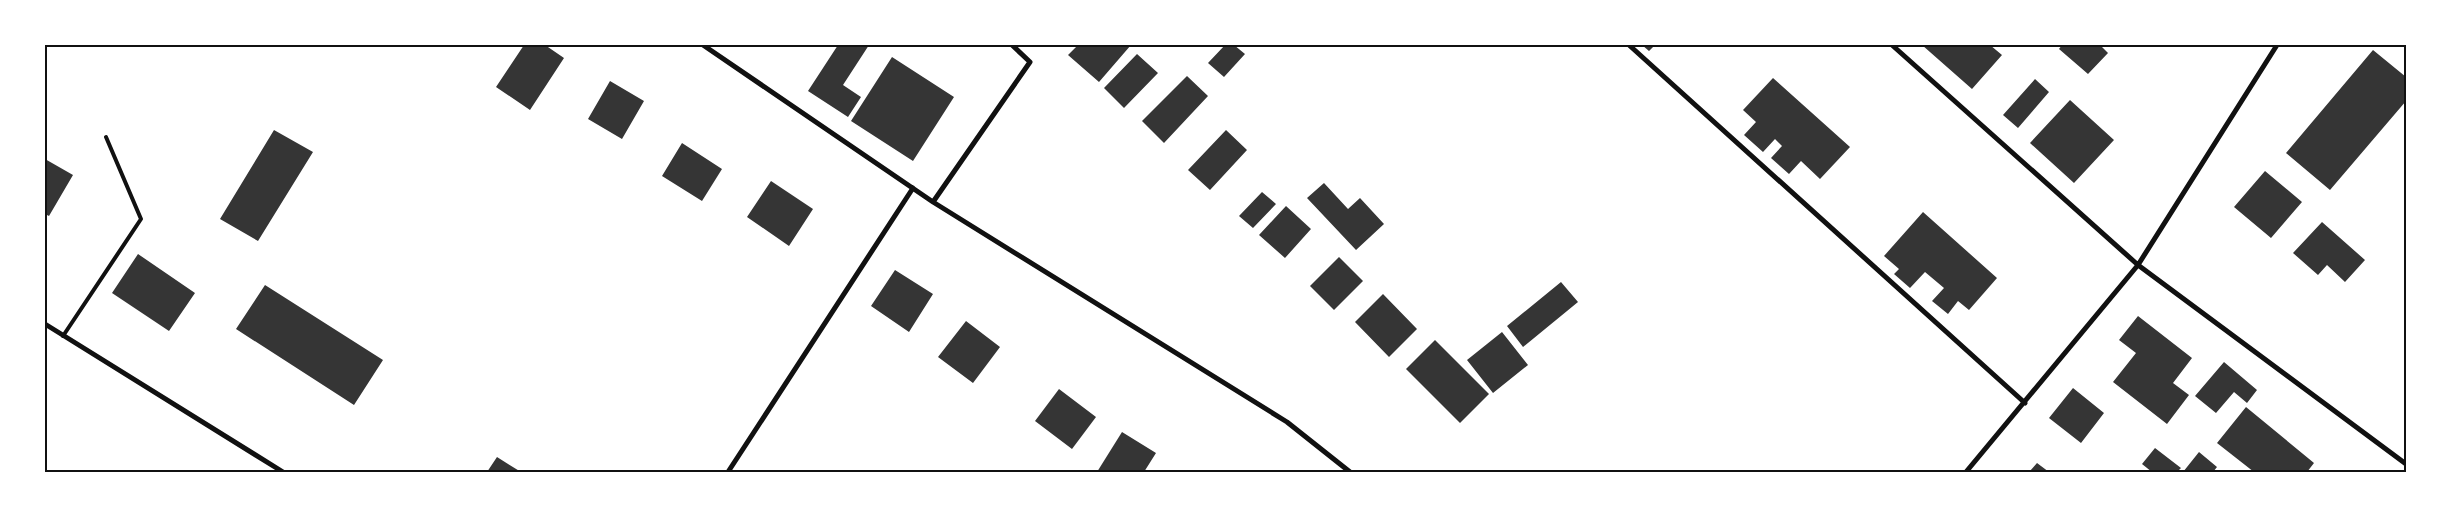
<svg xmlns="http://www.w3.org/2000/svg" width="2451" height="517" viewBox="0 0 2451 517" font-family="'PT Sans',sans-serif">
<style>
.building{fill:#353535}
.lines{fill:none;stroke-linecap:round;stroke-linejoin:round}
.service{stroke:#111;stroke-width:4}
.minor{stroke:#111;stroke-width:5}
.neatline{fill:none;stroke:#111;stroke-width:2}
</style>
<rect width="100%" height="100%" fill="#fff"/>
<path class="building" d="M 524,45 L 545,45 L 564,58 L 530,110 L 496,87 Z
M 838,45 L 869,45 L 843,85 L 861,97 L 848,117 L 808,91 Z
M 1078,45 L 1131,45 L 1099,82 L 1068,55 Z
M 1225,45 L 1234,45 L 1245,54 L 1224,77 L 1208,63 Z
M 1642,45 L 1655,45 L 1649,51 Z
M 1922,45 L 1990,45 L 2002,55 L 1972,89 Z
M 2062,45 L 2100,45 L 2108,53 L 2088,74 L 2059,49 Z
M 2373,50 L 2406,77 L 2406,101 L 2330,190 L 2286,153 Z
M 1137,54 L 1158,73 L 1124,108 L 1104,88 Z
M 892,57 L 954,97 L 913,161 L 851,121 Z
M 1187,76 L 1208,96 L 1164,143 L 1142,121 Z
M 1773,78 L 1850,147 L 1820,179 L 1801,161 L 1789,174 L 1771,158 L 1782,146 L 1775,139 L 1763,152 L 1744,135 L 1756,122 L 1743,110 Z
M 2035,79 L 2049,92 L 2018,128 L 2003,115 Z
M 610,81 L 644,101 L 622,139 L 588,119 Z
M 2070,100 L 2114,140 L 2074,183 L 2030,143 Z
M 274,130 L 313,152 L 258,241 L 220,219 Z
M 1226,130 L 1247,150 L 1210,190 L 1188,170 Z
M 682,143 L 722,169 L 702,201 L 662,176 Z
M 45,159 L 73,175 L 49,216 L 45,214 Z
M 2265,171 L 2302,202 L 2271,238 L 2234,207 Z
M 771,181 L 813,209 L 789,246 L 747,217 Z
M 1324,183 L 1348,209 L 1360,198 L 1384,224 L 1356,250 L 1307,198 Z
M 1262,192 L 1276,204 L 1253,228 L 1239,216 Z
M 1286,206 L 1311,229 L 1285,258 L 1259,235 Z
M 1923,212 L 1997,278 L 1969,310 L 1958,301 L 1948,314 L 1932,301 L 1944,288 L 1925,272 L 1910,288 L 1894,274 L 1899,269 L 1884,256 Z
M 2322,222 L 2365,260 L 2345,282 L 2327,265 L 2318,275 L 2293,253 Z
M 138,254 L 195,293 L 169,331 L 112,293 Z
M 1339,257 L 1363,281 L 1334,310 L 1310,286 Z
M 895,270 L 933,294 L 909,332 L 871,306 Z
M 1561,282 L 1578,302 L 1523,347 L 1507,326 Z
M 265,285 L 383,360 L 354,405 L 236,329 Z
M 1383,294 L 1417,329 L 1389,357 L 1355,322 Z
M 2138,316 L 2192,358 L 2173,383 L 2189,395 L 2167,424 L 2113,382 L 2136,353 L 2119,340 Z
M 966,321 L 1000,347 L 973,383 L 938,357 Z
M 1502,332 L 1528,365 L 1493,393 L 1467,360 Z
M 1435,340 L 1489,394 L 1460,423 L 1406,369 Z
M 2224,362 L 2257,390 L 2247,403 L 2234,392 L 2216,413 L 2195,396 Z
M 2073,388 L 2104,413 L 2081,443 L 2049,418 Z
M 1059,389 L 1096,417 L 1072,449 L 1035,421 Z
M 2246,407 L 2314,463 L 2307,472 L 2254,472 L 2217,443 Z
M 1122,432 L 1156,453 L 1144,472 L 1097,472 Z
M 2155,448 L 2181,468 L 2177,472 L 2152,472 L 2142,464 Z
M 2199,452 L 2217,467 L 2213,472 L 2183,472 Z
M 497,457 L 521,472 L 487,472 Z
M 2037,463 L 2049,472 L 2029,472 Z"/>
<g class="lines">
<path class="service" d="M 63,336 L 141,219 L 106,137"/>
<path class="minor" d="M 703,45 L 933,202 L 1287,422 L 1350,472
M 1629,45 L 2025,403
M 1892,45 L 2138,265 L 2406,464
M 933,202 L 1030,62 L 1012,45
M 45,324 L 283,472
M 728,472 L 913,188
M 1966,472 L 2138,265 L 2277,45"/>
</g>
<rect width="2451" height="517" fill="none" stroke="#ffffff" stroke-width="92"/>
<rect x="46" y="46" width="2359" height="425" class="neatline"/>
</svg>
